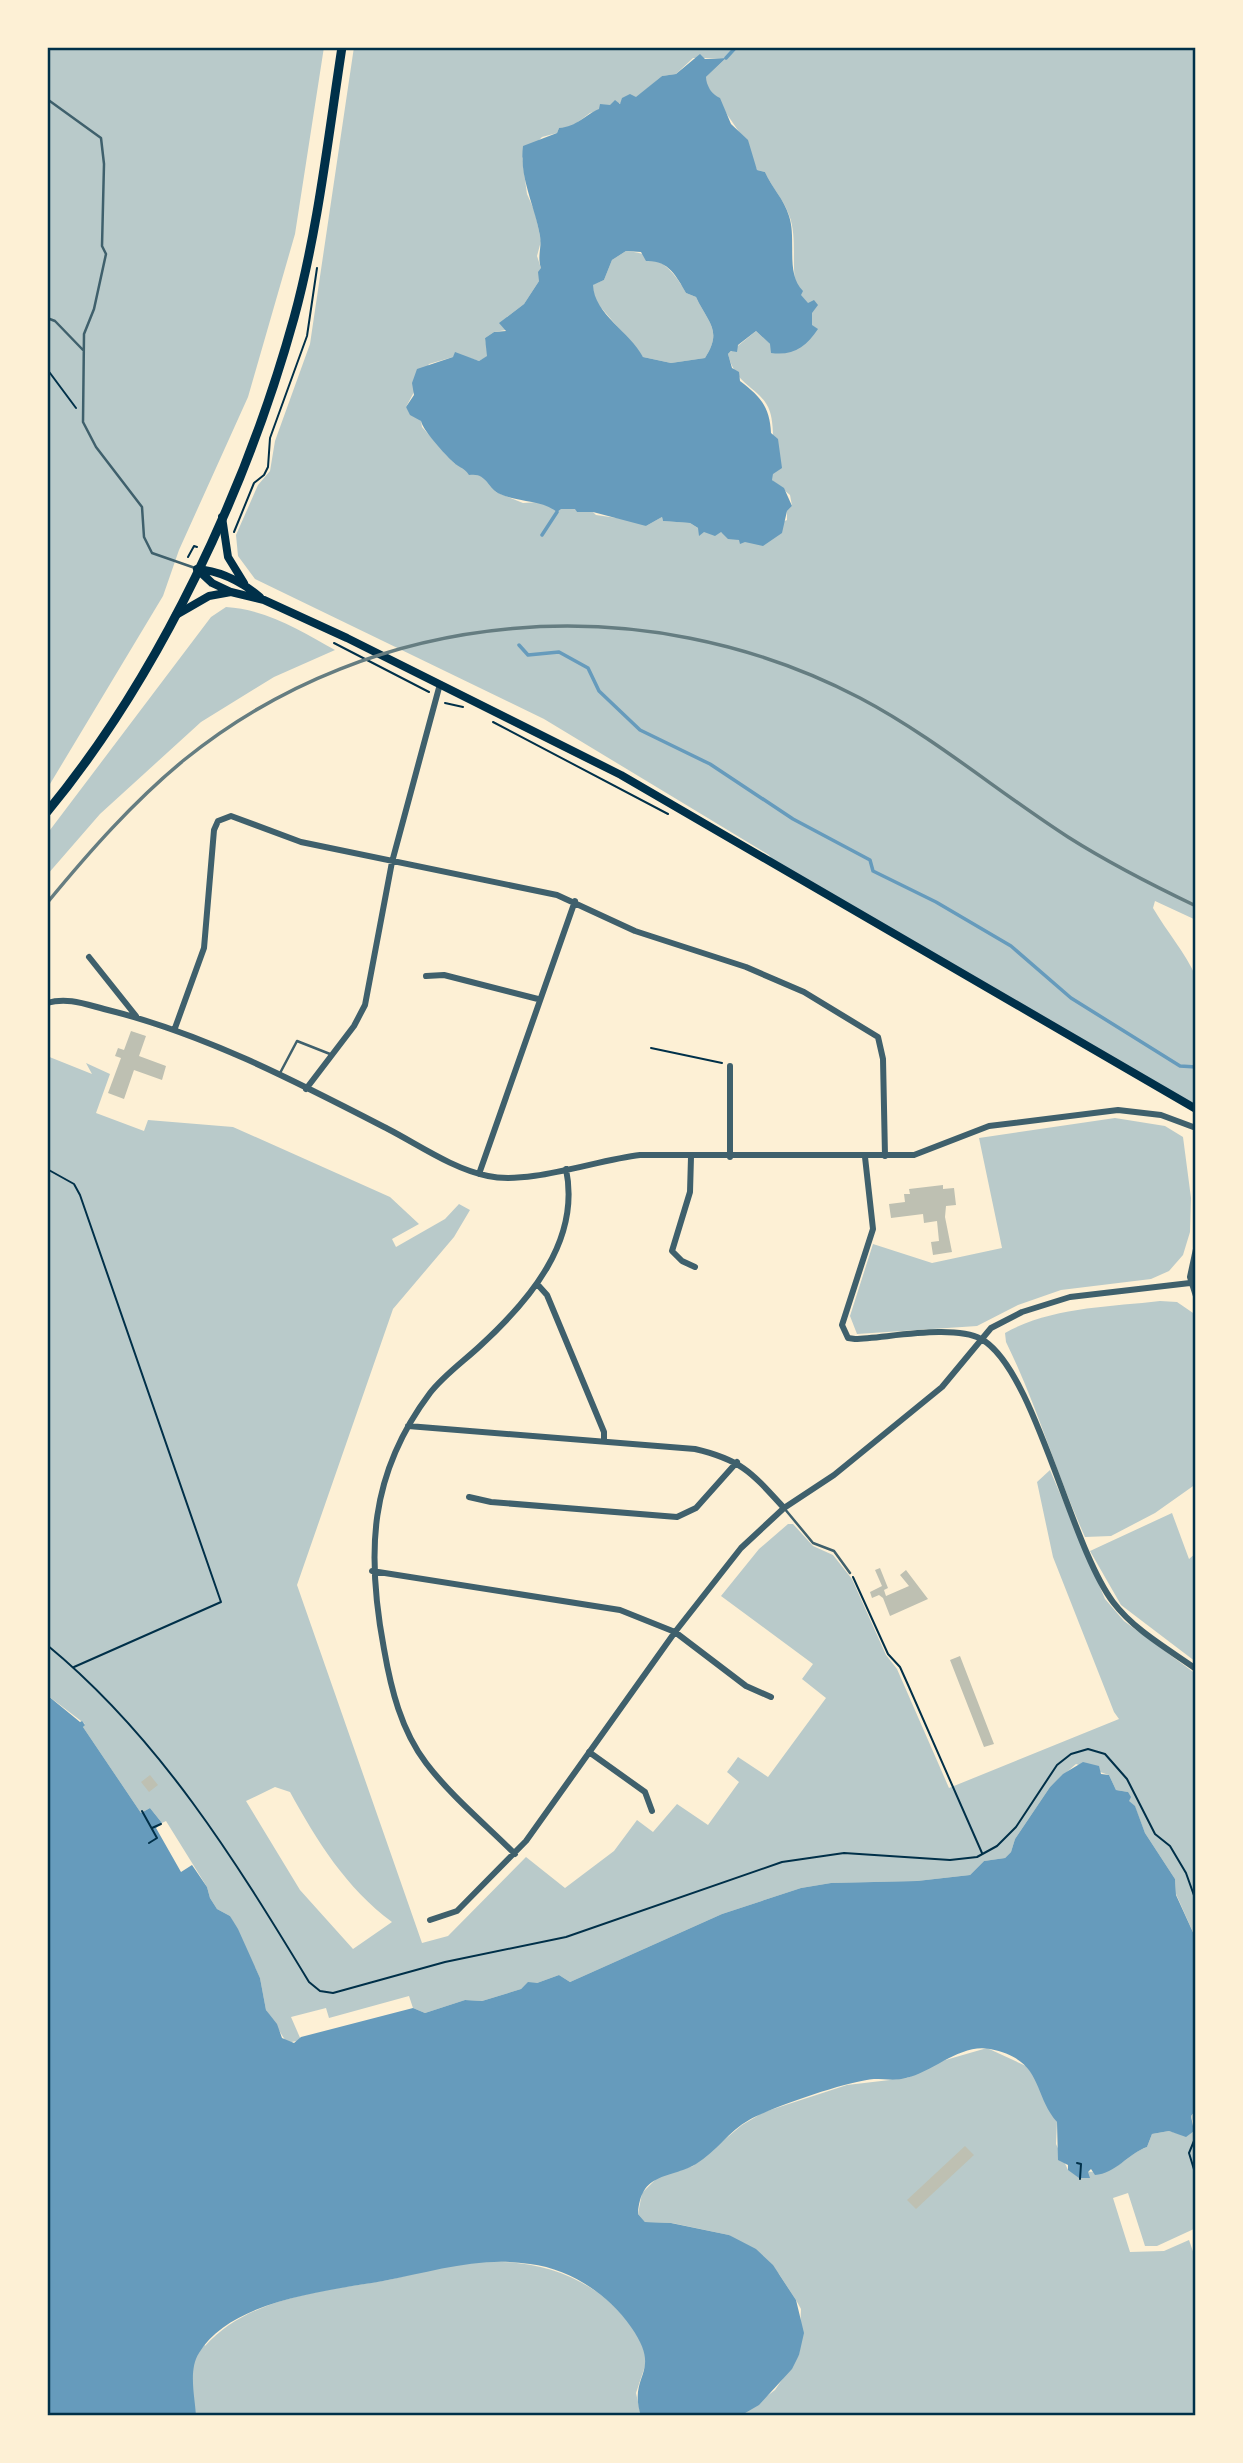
<svg xmlns="http://www.w3.org/2000/svg" width="1243" height="2463" viewBox="0 0 1243 2463" font-family="'PT Sans Narrow',sans-serif">
<style>
.green{fill:#b9caca;fill-rule:evenodd}
.water{fill:#669bbc;fill-rule:evenodd}
.lines{fill:none;stroke-linecap:round;stroke-linejoin:round}
.stream{stroke:#669bbc;stroke-width:3.5}
.building{fill:#bec0b2}
.path{stroke:#003049;stroke-width:2}
.service{stroke:#3f606c;stroke-width:2.5}
.minor{stroke:#3f606c;stroke-width:6}
.secondary{stroke:#003049;stroke-width:8}
.primary{stroke:#003049;stroke-width:9}
.rail{stroke:#657d81;stroke-width:3.5}
.neatline{fill:none;stroke:#003049;stroke-width:2.5}
</style>
<rect width="100%" height="100%" fill="#fdf0d5"/>
<path class="green" d="M 47,47 L 324,47 L 295,234 L 248,397 L 179,550 L 163,596 L 47,789 Z
M 354,47 L 1196,47 L 1196,920 L 1155,901 L 1153,908 C 1167,932 1185,952 1196,977 L 1196,1109 L 775,863 L 769,855 L 544,719 L 255,579 L 238,556 L 236,535 L 258,485 L 270,471 L 275,441 L 310,344 ZM 693,58 L 726,58 L 706,77 L 706,84 L 744,139 L 757,170 L 765,172 C 772,188 783,198 789,215 C 797,235 792,260 795,280 C 797,297 811,303 812,326 L 817,329 L 770,344 L 756,331 L 728,354 C 736,388 762,387 770,412 C 775,427 773,463 772,480 L 790,495 L 792,506 L 787,511 L 787,520 L 739,540 L 721,532 L 704,532 L 690,523 L 663,521 L 662,517 L 646,526 L 638,521 L 596,515 L 593,512 L 577,512 L 576,509 L 561,509 L 540,502 L 523,503 L 496,492 L 489,480 L 454,463 L 422,427 L 421,421 L 406,407 L 429,364 L 460,355 L 479,361 L 488,356 L 485,338 L 494,332 L 506,330 L 507,317 L 524,304 L 539,281 L 541,268 L 537,256 L 541,241 L 535,212 L 527,194 L 522,158 L 542,137 L 557,133 L 559,128 L 570,128 L 590,113 L 636,98 L 662,76 L 676,74 Z
M 626,251 C 655,253 673,268 686,293 L 696,297 C 708,323 723,330 705,358 L 671,363 L 643,357 L 593,298 L 592,285 L 604,280 L 612,260 Z
M 226,607 C 265,609 302,631 335,650 L 274,677 L 201,722 L 100,814 L 47,875 L 47,834 L 211,617 Z
M 47,1056 L 92,1074 L 86,1063 L 110,1074 L 96,1113 L 144,1131 L 148,1120 L 233,1127 L 390,1197 L 419,1224 L 392,1239 L 396,1247 L 445,1219 L 459,1204 L 470,1210 L 454,1237 L 393,1309 L 297,1585 L 422,1943 L 448,1936 L 526,1857 L 565,1888 L 614,1851 L 637,1820 L 653,1832 L 677,1804 L 708,1825 L 739,1782 L 727,1772 L 738,1757 L 768,1777 L 826,1698 L 802,1679 L 813,1664 L 721,1596 L 759,1549 L 788,1524 L 793,1524 L 813,1546 L 833,1555 L 852,1579 L 886,1655 L 897,1669 L 949,1788 L 1119,1719 L 1114,1712 L 1053,1557 L 1037,1482 L 1050,1470 L 1105,1599 L 1124,1621 L 1196,1674 L 1196,1939 L 1176,1894 L 1175,1879 L 1145,1833 L 1135,1807 L 1128,1801 L 1128,1792 L 1116,1790 L 1109,1775 L 1076,1764 L 1050,1787 L 1015,1839 L 1011,1852 L 1005,1858 L 984,1861 L 970,1875 L 917,1881 L 831,1883 L 801,1888 L 722,1914 L 570,1982 L 559,1975 L 537,1983 L 528,1983 L 521,1989 L 482,2001 L 465,2000 L 425,2013 L 413,2008 L 409,1996 L 329,2018 L 326,2008 L 291,2017 L 301,2040 L 287,2043 L 266,2010 L 260,1978 L 230,1916 L 217,1909 L 210,1898 L 207,1887 L 166,1821 L 162,1823 L 150,1808 L 141,1813 L 83,1727 L 85,1724 L 47,1695 ZM 275,1787 L 290,1792 C 317,1841 346,1888 392,1922 L 353,1949 L 300,1890 L 246,1801 Z
M 1115,1118 L 1165,1126 L 1183,1137 L 1191,1198 L 1190,1232 L 1183,1255 L 1169,1271 L 1151,1279 L 1061,1290 L 1018,1305 L 977,1326 L 857,1334 L 850,1316 L 873,1244 L 932,1263 L 1002,1248 L 979,1138 Z
M 1160,1301 L 1177,1302 L 1196,1315 L 1196,1484 L 1155,1513 L 1111,1536 L 1085,1537 C 1056,1473 1037,1405 1006,1342 L 1005,1333 C 1051,1307 1109,1307 1160,1301 Z
M 1172,1513 L 1189,1559 L 1196,1553 L 1196,1662 L 1121,1605 L 1090,1551 Z
M 47,1865 L 205,2346 C 248,2298 321,2291 382,2281 C 401,2278 420,2271 439,2267 C 497,2256 559,2260 606,2299 C 624,2314 643,2337 647,2360 L 636,2393 L 641,2416 L 47,2416 Z
M 987,2048 L 1026,2066 L 1037,2080 L 1057,2122 L 1056,2144 L 1068,2170 C 1083,2172 1105,2174 1118,2165 C 1128,2159 1135,2151 1147,2147 L 1152,2134 L 1169,2131 L 1180,2134 L 1194,2125 L 1191,2116 L 1196,2110 L 1196,2228 L 1157,2246 L 1145,2246 L 1128,2193 L 1113,2198 L 1130,2252 L 1164,2251 L 1189,2240 L 1196,2260 L 1196,2416 L 740,2416 L 775,2390 L 799,2355 L 801,2309 L 796,2300 L 779,2274 L 729,2235 L 672,2223 L 645,2222 L 638,2214 L 642,2193 L 658,2177 L 693,2166 L 742,2125 L 764,2112 L 847,2085 L 907,2078 L 942,2061 Z"/>
<path class="water" d="M 700,54 L 705,59 L 726,58 L 706,77 C 706,85 712,95 720,98 L 731,124 L 748,140 L 757,170 L 765,172 C 772,188 784,199 789,216 C 797,240 785,273 803,291 L 801,295 L 808,303 L 814,300 L 818,305 L 812,313 L 812,325 L 818,329 C 806,347 793,356 771,353 L 770,344 L 756,331 L 738,345 L 737,352 L 731,351 L 728,354 L 732,368 L 739,372 L 740,381 C 760,396 770,407 771,433 L 778,439 L 782,468 L 773,474 L 772,480 L 784,488 L 792,506 L 787,511 L 782,533 L 763,546 L 745,542 L 740,544 L 739,540 L 728,539 L 721,532 L 715,536 L 704,532 L 699,536 L 698,528 L 690,523 L 663,521 L 662,517 L 646,526 L 593,512 L 577,512 L 575,509 L 561,509 L 557,512 C 540,499 520,503 500,494 C 487,488 487,472 469,475 C 464,467 457,467 451,460 C 442,451 423,430 421,421 L 410,415 L 406,407 L 414,395 L 412,383 L 417,369 L 453,357 L 455,352 L 479,361 L 487,356 L 485,338 L 494,332 L 506,331 L 499,323 L 524,304 L 539,281 L 538,272 L 541,268 C 537,256 542,248 540,236 C 535,206 519,178 523,146 L 557,133 L 559,128 C 577,127 586,114 599,109 L 600,104 L 610,105 L 615,100 L 620,104 L 622,98 L 630,94 L 636,97 L 662,76 L 676,74 ZM 626,251 L 641,252 L 646,261 C 668,260 676,275 686,293 L 696,297 C 708,323 723,330 705,358 L 671,363 L 643,357 C 630,332 594,314 593,285 L 604,280 L 612,260 Z
M 47,1695 L 80,1722 L 82,1721 L 85,1725 L 83,1727 L 141,1813 L 150,1808 L 162,1823 L 156,1828 L 181,1872 L 192,1865 L 207,1887 L 210,1898 L 217,1909 L 230,1916 L 238,1929 L 260,1978 L 266,2010 L 277,2024 L 282,2038 L 294,2043 L 301,2037 L 413,2008 L 425,2013 L 465,2000 L 482,2001 L 521,1989 L 528,1982 L 537,1983 L 559,1975 L 570,1982 L 722,1914 L 801,1888 L 831,1883 L 917,1881 L 970,1875 L 984,1861 L 1005,1858 L 1011,1852 L 1015,1839 L 1050,1787 L 1063,1774 L 1083,1762 L 1099,1766 L 1101,1774 L 1109,1775 L 1116,1790 L 1128,1792 L 1131,1797 L 1129,1801 L 1135,1806 L 1145,1833 L 1175,1879 L 1176,1895 L 1196,1939 L 1196,2110 L 1191,2116 L 1194,2131 L 1186,2137 L 1169,2131 L 1152,2134 L 1147,2147 C 1129,2153 1115,2174 1095,2175 L 1091,2169 L 1088,2172 L 1090,2178 L 1079,2178 L 1068,2170 L 1068,2165 L 1058,2160 L 1057,2122 C 1032,2093 1044,2060 990,2049 C 961,2043 933,2072 906,2078 C 896,2081 885,2079 874,2079 C 848,2081 772,2107 749,2120 C 729,2131 716,2152 696,2164 C 668,2180 641,2171 638,2214 L 645,2222 L 671,2223 L 729,2235 L 756,2249 L 773,2265 L 796,2300 L 804,2333 L 799,2355 L 792,2369 L 759,2405 L 740,2416 L 641,2416 C 627,2373 664,2374 631,2327 C 608,2294 570,2269 530,2264 C 479,2256 432,2272 383,2281 C 327,2291 231,2300 199,2353 C 188,2370 195,2397 196,2416 L 47,2416 Z"/>
<g class="lines">
<path class="stream" d="M 726,58 L 736,47
M 542,535 L 557,512
M 519,645 L 528,655 L 559,652 L 588,668 L 599,691 L 640,730 L 710,764 L 793,819 L 870,860 L 873,871 L 936,902 L 1011,946 L 1071,998 L 1180,1066 L 1196,1067"/>
</g>
<path class="building" d="M 131,1031 L 146,1036 L 139,1056 L 166,1066 L 162,1080 L 134,1070 L 124,1099 L 108,1093 L 121,1058 L 115,1056 L 118,1048 L 124,1050 Z
M 943,1185 L 943,1189 L 954,1188 L 956,1205 L 946,1206 L 945,1217 L 952,1252 L 933,1255 L 931,1242 L 939,1241 L 937,1221 L 924,1223 L 923,1214 L 891,1218 L 889,1204 L 905,1202 L 904,1194 L 910,1194 L 909,1189 Z
M 880,1568 L 888,1588 L 884,1590 L 886,1596 L 909,1586 L 900,1575 L 906,1570 L 928,1599 L 890,1616 L 883,1598 L 879,1595 L 872,1598 L 870,1592 L 882,1586 L 875,1570 Z
M 960,1656 L 994,1744 L 984,1747 L 950,1660 Z
M 150,1775 L 158,1785 L 149,1792 L 141,1782 Z
M 965,2146 L 974,2155 L 916,2209 L 907,2200 Z"/>
<g class="lines">
<path class="path" d="M 47,369 L 76,408
M 234,532 L 254,483 L 264,475 L 268,467 L 270,438 L 307,336 L 317,268
M 188,557 L 194,546 L 197,547
M 334,643 L 429,692
M 445,703 L 463,707
M 493,722 L 668,814
M 651,1048 L 722,1063
M 47,1169 L 74,1184 L 80,1195 L 221,1602 L 74,1667
M 853,1577 L 888,1654 L 900,1667 L 909,1687 L 982,1853
M 47,1645 C 159,1737 235,1860 309,1982 L 320,1991 L 333,1993 L 445,1962 L 566,1937 L 782,1862 L 844,1853 L 950,1860 L 977,1857 L 997,1846 L 1016,1827 L 1057,1765 L 1071,1754 L 1088,1749 L 1105,1754 L 1127,1779 L 1155,1834 L 1170,1846 L 1186,1873 L 1196,1901
M 142,1811 L 157,1838 L 149,1843
M 152,1828 L 161,1824
M 1196,2136 L 1189,2153 L 1196,2176
M 1077,2163 L 1081,2164 L 1080,2179"/>
<path class="service" d="M 47,99 L 101,138 L 104,164 L 102,246 L 106,254 L 94,309 L 84,334 L 83,422 L 96,447 L 142,507 L 144,537 L 152,553 L 195,568
M 47,318 L 55,321 L 83,350
M 279,1075 L 297,1041 L 330,1054
M 784,1508 L 813,1543 L 834,1551 L 850,1573"/>
<path class="minor" d="M 89,957 L 136,1016
M 426,976 L 444,975 L 538,999
M 47,1003 C 67,997 85,1004 104,1009 C 203,1033 297,1082 388,1129 C 419,1145 453,1169 488,1176 C 529,1185 596,1160 640,1155 L 914,1155 L 989,1126 L 1118,1110 L 1161,1115 L 1196,1128
M 175,1028 L 204,948 L 214,830 L 218,821 L 231,816 L 301,842 L 557,895 L 635,931 L 746,967 L 804,992 L 878,1037 L 883,1059 L 885,1156
M 730,1066 L 730,1157
M 306,1089 L 354,1026 L 365,1005 L 392,862 L 440,684
M 691,1157 L 690,1192 L 672,1251 L 682,1261 L 695,1267
M 865,1157 L 873,1229 L 842,1325 L 848,1338 L 855,1339 C 887,1338 953,1324 981,1339 C 1034,1367 1070,1545 1113,1602 C 1134,1630 1168,1649 1196,1669
M 479,1174 L 575,901
M 1196,1249 L 1190,1277 L 1196,1296
M 538,1285 L 547,1295 L 604,1432 L 604,1441
M 408,1426 L 695,1449 C 742,1460 752,1473 784,1508
M 469,1497 L 491,1502 L 677,1517 L 696,1508 L 737,1462
M 372,1571 L 620,1610 L 675,1632 L 746,1686 L 771,1697
M 589,1752 L 645,1792 L 652,1811
M 515,1854 C 485,1824 451,1796 426,1763 C 401,1730 391,1689 384,1649 C 366,1553 369,1474 430,1393 C 444,1375 464,1361 480,1346 C 529,1301 581,1241 566,1169
M 430,1920 L 457,1911 L 526,1841 L 675,1632 L 741,1548 L 784,1508 L 834,1475 L 942,1387 L 991,1328 L 1022,1312 L 1070,1297 L 1190,1283"/>
<path class="secondary" d="M 222,517 L 228,557 L 244,583
M 197,569 L 212,583 L 231,592 L 264,600 L 347,638 L 621,775 L 1196,1109
M 197,569 C 221,571 242,582 260,597
M 176,615 L 209,596 L 231,592"/>
<path class="primary" d="M 47,812 C 160,675 247,488 294,318 C 318,230 328,138 342,47"/>
<path class="rail" d="M 47,903 C 89,852 133,802 184,760 C 375,605 644,585 860,698 C 934,737 998,792 1068,837 C 1109,863 1152,885 1196,906"/>
</g>
<rect width="1243" height="2463" fill="none" stroke="#fdf0d5" stroke-width="98"/>
<rect x="49" y="49" width="1145" height="2365" class="neatline"/>
</svg>
